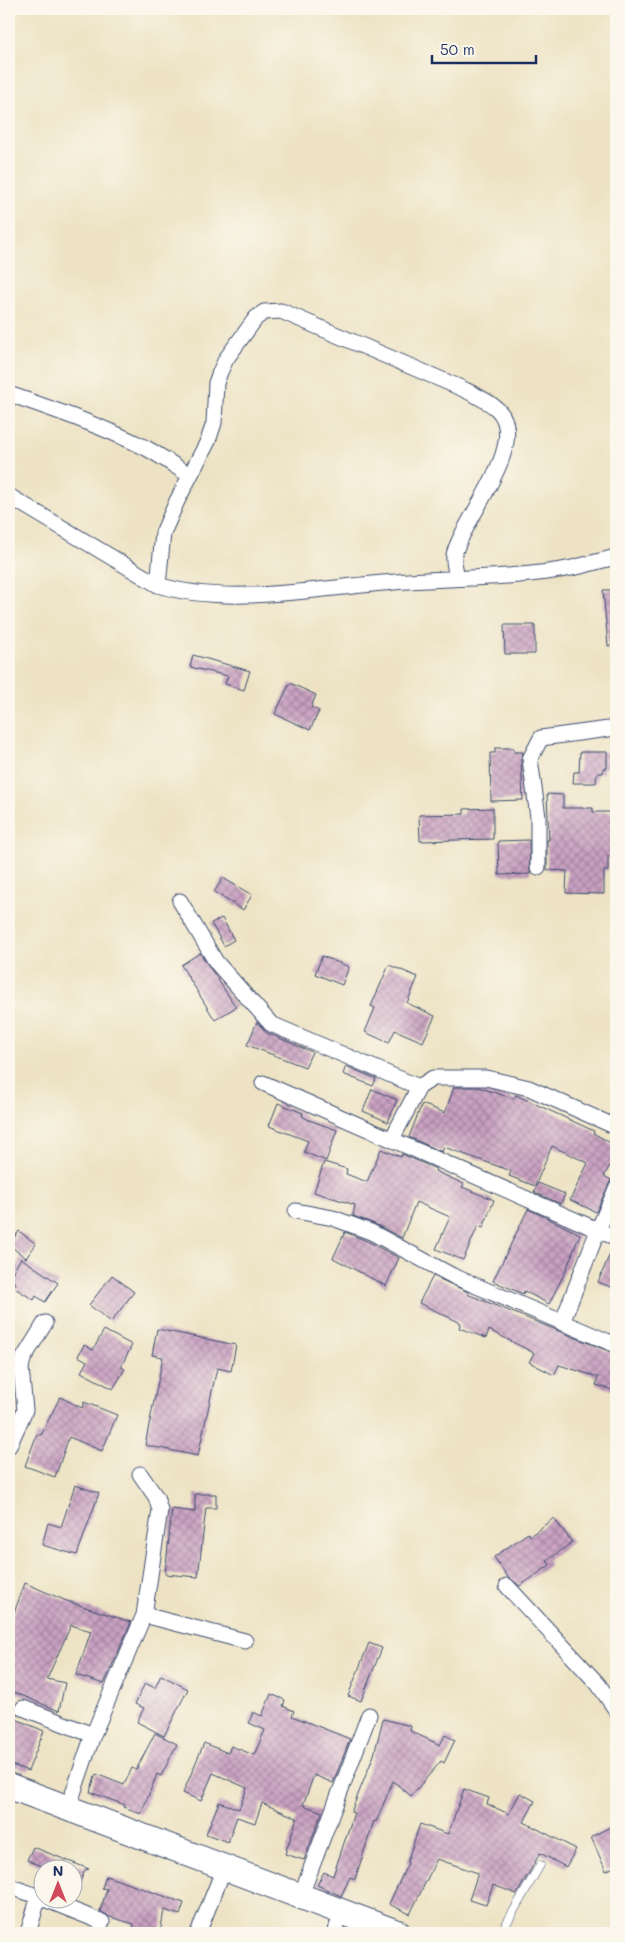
<svg xmlns="http://www.w3.org/2000/svg" width="625" height="1942" viewBox="0 0 625 1942" font-family="Mali,sans-serif">
<style>
.building{fill:url(#building-cross-hatch)}
.lines{fill:none;stroke-linecap:round;stroke-linejoin:round}
.lane-casing{stroke:#3a4a6d;stroke-width:9}
.street-casing{stroke:#3a4a6d;stroke-width:17}
.primary-casing{stroke:#3a4a6d;stroke-width:27}
.lane{stroke:#fff;stroke-width:8}
.street{stroke:#fff;stroke-width:15}
.primary{stroke:#fff;stroke-width:25}
</style>
<defs>
<pattern id="building-cross-hatch" width="8" height="8" patternUnits="userSpaceOnUse" patternTransform="scale(1.25)"><rect width="8" height="8" fill="#c9a0c1"/><path d="M0 0l8 8M0 8l8-8" fill="none" stroke="#a283a0"/></pattern>
</defs>
<rect width="100%" height="100%" fill="#fbf7ec"/>
<filter id="ink" filterUnits="userSpaceOnUse"><feTurbulence type="fractalNoise" baseFrequency=".02" numOctaves="2"/><feDisplacementMap in="SourceGraphic" scale="10" xChannelSelector="R" yChannelSelector="G"/><feConvolveMatrix kernelMatrix="1 2 1 2 8 2 1 2 1" color-interpolation-filters="sRGB"/></filter>
<filter id="wash" filterUnits="userSpaceOnUse"><feTurbulence type="fractalNoise" baseFrequency=".0096" numOctaves="4" result="noise"/><feDisplacementMap in="SourceGraphic" scale="20" xChannelSelector="R" yChannelSelector="G"/><feGaussianBlur stdDeviation="1.12" result="paint"/><feColorMatrix in="noise" values="0 0 0 0 0 0 0 0 0 0 0 0 0 0 0 0 0 1.4 0 .05"/><feComposite in="paint" operator="in"/></filter>
<g filter="url(#wash)">
<rect width="100%" height="100%" fill="#ede3c4"/>
<g id="blocks">
<path class="building" d="M 603,590 L 616,590 L 616,645 L 608,646 Z
M 504,625 L 535,625 L 535,654 L 505,654 Z
M 193,655 L 250,671 L 244,690 L 225,684 L 228,676 L 190,667 Z
M 290,683 L 316,695 L 311,707 L 319,711 L 310,730 L 275,714 Z
M 495,748 L 514,748 L 514,752 L 523,752 L 521,760 L 523,800 L 491,801 L 490,753 L 495,753 Z
M 580,752 L 607,752 L 607,768 L 603,768 L 603,773 L 597,773 L 596,783 L 573,783 L 574,772 L 579,772 Z
M 547,794 L 563,795 L 563,808 L 593,808 L 593,812 L 616,812 L 616,855 L 608,856 L 608,871 L 604,871 L 604,894 L 566,893 L 567,871 L 547,870 L 547,840 L 549,840 Z
M 493,808 L 493,839 L 420,841 L 419,815 L 464,814 L 464,809 Z
M 529,840 L 530,874 L 499,875 L 498,841 Z
M 223,878 L 252,895 L 243,910 L 214,892 Z
M 222,918 L 234,940 L 224,946 L 211,923 Z
M 200,953 L 236,1007 L 215,1020 L 181,965 Z
M 322,956 L 349,967 L 342,985 L 315,974 Z
M 389,965 L 418,977 L 407,1003 L 435,1016 L 423,1042 L 395,1030 L 389,1043 L 365,1032 L 375,1008 L 371,1006 Z
M 257,1022 L 267,1033 L 312,1052 L 305,1067 L 247,1045 Z
M 346,1066 L 376,1079 L 373,1086 L 343,1074 Z
M 454,1087 L 478,1087 L 514,1099 L 516,1095 L 594,1131 L 593,1133 L 616,1146 L 616,1155 L 604,1176 L 611,1180 L 596,1212 L 570,1200 L 588,1163 L 552,1146 L 535,1186 L 509,1176 L 511,1171 L 444,1147 L 442,1152 L 409,1137 L 422,1104 L 445,1113 Z
M 372,1089 L 397,1100 L 388,1122 L 363,1111 Z
M 278,1103 L 303,1113 L 302,1116 L 309,1120 L 337,1130 L 326,1161 L 304,1152 L 308,1141 L 269,1126 Z
M 381,1149 L 401,1157 L 402,1154 L 436,1169 L 435,1171 L 464,1184 L 462,1187 L 494,1200 L 483,1228 L 478,1226 L 463,1260 L 436,1249 L 450,1217 L 416,1202 L 402,1238 L 375,1224 L 353,1216 L 355,1205 L 314,1192 L 324,1162 L 347,1169 L 346,1174 L 367,1182 Z
M 538,1183 L 565,1194 L 561,1204 L 534,1192 Z
M 528,1209 L 580,1234 L 566,1270 L 549,1304 L 524,1291 L 523,1294 L 493,1281 Z
M 19,1231 L 36,1244 L 26,1258 L 9,1245 Z
M 345,1232 L 367,1241 L 399,1258 L 386,1286 L 333,1258 Z
M 613,1247 L 616,1247 L 616,1289 L 598,1282 Z
M 21,1258 L 58,1283 L 45,1302 L 36,1296 L 34,1300 L 13,1287 L 16,1283 L 9,1278 Z
M 112,1275 L 134,1292 L 111,1322 L 89,1305 Z
M 433,1276 L 468,1292 L 467,1294 L 616,1354 L 616,1391 L 596,1385 L 598,1377 L 559,1365 L 554,1375 L 529,1362 L 534,1353 L 489,1330 L 486,1338 L 459,1328 L 461,1323 L 419,1303 Z
M 157,1329 L 236,1345 L 231,1371 L 217,1368 L 198,1456 L 145,1445 L 163,1357 L 152,1355 Z
M 104,1330 L 132,1345 L 121,1367 L 125,1369 L 113,1389 L 81,1372 L 87,1361 L 78,1356 L 84,1345 L 93,1350 Z
M 60,1397 L 82,1408 L 84,1402 L 117,1415 L 102,1451 L 69,1437 L 55,1477 L 25,1466 L 37,1434 L 41,1435 Z
M 75,1485 L 99,1493 L 77,1555 L 42,1545 L 48,1523 L 61,1527 Z
M 195,1494 L 216,1494 L 216,1508 L 206,1508 L 198,1577 L 165,1574 L 172,1509 L 195,1512 Z
M 554,1518 L 572,1542 L 547,1561 L 550,1565 L 520,1586 L 508,1577 L 494,1557 L 528,1533 L 530,1536 Z
M 25,1583 L 64,1600 L 131,1622 L 104,1684 L 76,1675 L 91,1631 L 71,1625 L 47,1679 L 65,1683 L 59,1711 L 9,1690 L 9,1626 Z
M 369,1643 L 382,1648 L 361,1701 L 348,1696 Z
M 161,1675 L 188,1689 L 164,1736 L 137,1722 L 144,1708 L 135,1704 L 145,1683 L 155,1688 Z
M 271,1694 L 285,1700 L 283,1706 L 294,1711 L 292,1716 L 350,1739 L 333,1783 L 314,1775 L 303,1805 L 322,1812 L 304,1860 L 285,1854 L 297,1818 L 262,1803 L 255,1823 L 237,1817 L 228,1842 L 206,1834 L 219,1802 L 239,1809 L 247,1788 L 213,1773 L 201,1801 L 183,1793 L 204,1743 L 228,1753 L 231,1746 L 254,1755 L 265,1730 L 249,1723 L 253,1712 L 262,1716 Z
M 9,1716 L 44,1731 L 28,1771 L 9,1764 Z
M 383,1719 L 411,1726 L 410,1731 L 440,1745 L 445,1735 L 455,1740 L 444,1763 L 441,1761 L 411,1796 L 393,1781 L 376,1822 L 374,1821 L 355,1879 L 350,1877 L 341,1896 L 317,1885 L 324,1872 L 333,1876 L 354,1813 L 351,1812 L 374,1755 Z
M 155,1733 L 177,1744 L 161,1776 L 157,1774 L 141,1814 L 124,1807 L 125,1805 L 90,1792 L 96,1774 L 124,1785 L 132,1768 L 136,1770 Z
M 464,1789 L 489,1798 L 487,1804 L 509,1814 L 520,1793 L 535,1801 L 524,1822 L 576,1849 L 566,1867 L 540,1853 L 517,1894 L 493,1885 L 486,1905 L 469,1900 L 478,1873 L 437,1859 L 410,1914 L 389,1904 L 408,1863 L 407,1862 L 420,1824 L 448,1834 Z
M 610,1827 L 612,1830 L 616,1828 L 616,1866 L 606,1871 L 591,1837 Z
M 33,1847 L 89,1869 L 85,1870 L 73,1899 L 72,1870 L 51,1870 L 27,1860 Z
M 106,1876 L 184,1903 L 180,1915 L 164,1910 L 160,1933 L 132,1933 L 134,1924 L 110,1917 L 100,1911 L 107,1889 L 102,1888 Z"/>
</g>
</g>
<g filter="url(#ink)">
<use href="#blocks" fill-opacity="0" stroke="#3a4a6d" stroke-width="1"/>
<g class="lines">
<g class="lane-casing">
<path id="lane" d="M 501,1933 L 540,1865"/>
</g>
<g class="street-casing">
<path id="street" d="M 9,394 C 55,410 102,426 146,448 C 161,456 175,466 189,475
M 9,496 L 158,585 C 226,606 313,589 383,583 C 446,577 510,580 572,568 C 587,565 602,560 616,557
M 158,585 L 163,533 L 177,501 L 208,441 L 214,423 L 216,383 L 220,372 L 226,359 L 256,318 L 264,312 L 281,311 L 461,388 C 473,394 487,400 497,409 C 532,442 462,520 454,555 C 453,562 456,571 457,578
M 538,867 L 538,817 L 530,759 L 541,738 L 616,728
M 180,901 L 216,962 L 271,1024 L 419,1087
M 263,1083 L 616,1238
M 392,1139 L 419,1087 L 433,1078 L 486,1078 L 529,1088 L 616,1127
M 296,1211 L 333,1218 L 371,1232 L 453,1276 L 616,1345
M 562,1323 L 598,1230 L 616,1189
M 9,1446 L 25,1410 L 21,1368 L 23,1359 L 45,1323
M 507,1586 L 598,1684 L 616,1710
M 144,1615 L 245,1641
M 23,1708 L 93,1735
M 68,1808 L 93,1735 L 144,1615 L 160,1510 L 156,1497 L 140,1474
M 9,1886 L 42,1898
M 301,1895 L 369,1715
M 47,1900 L 102,1922
M 28,1933 L 39,1896
M 198,1933 L 219,1881
M 336,1933 L 337,1926"/>
</g>
<g class="primary-casing">
<path id="primary" d="M 9,1786 L 398,1933"/>
</g>
<use href="#lane" class="lane"/>
<use href="#street" class="street"/>
<use href="#primary" class="primary"/>
</g>
</g>
<rect width="625" height="1942" fill="none" stroke="#fbf7ec" stroke-width="30"/>
<g transform="translate(58 1884)"><circle r="24" fill="#fbf7ec" stroke="#a1a7b3"/>
<path d="M0-4L9 19L0 12L-9 19Z" fill="#d1495b"/>
<text y="-8" font-size="14" font-weight="bold" text-anchor="middle" fill="#1b2f5e">N</text>
</g>
<path d="M432 55v8h104v-8" fill="none" stroke="#1b2f5e" stroke-width="2.5"/>
<text x="440" y="55" font-size="15" fill="#1b2f5e" stroke="#fbf7ec" stroke-width="4" paint-order="stroke">50 m</text>
</svg>
